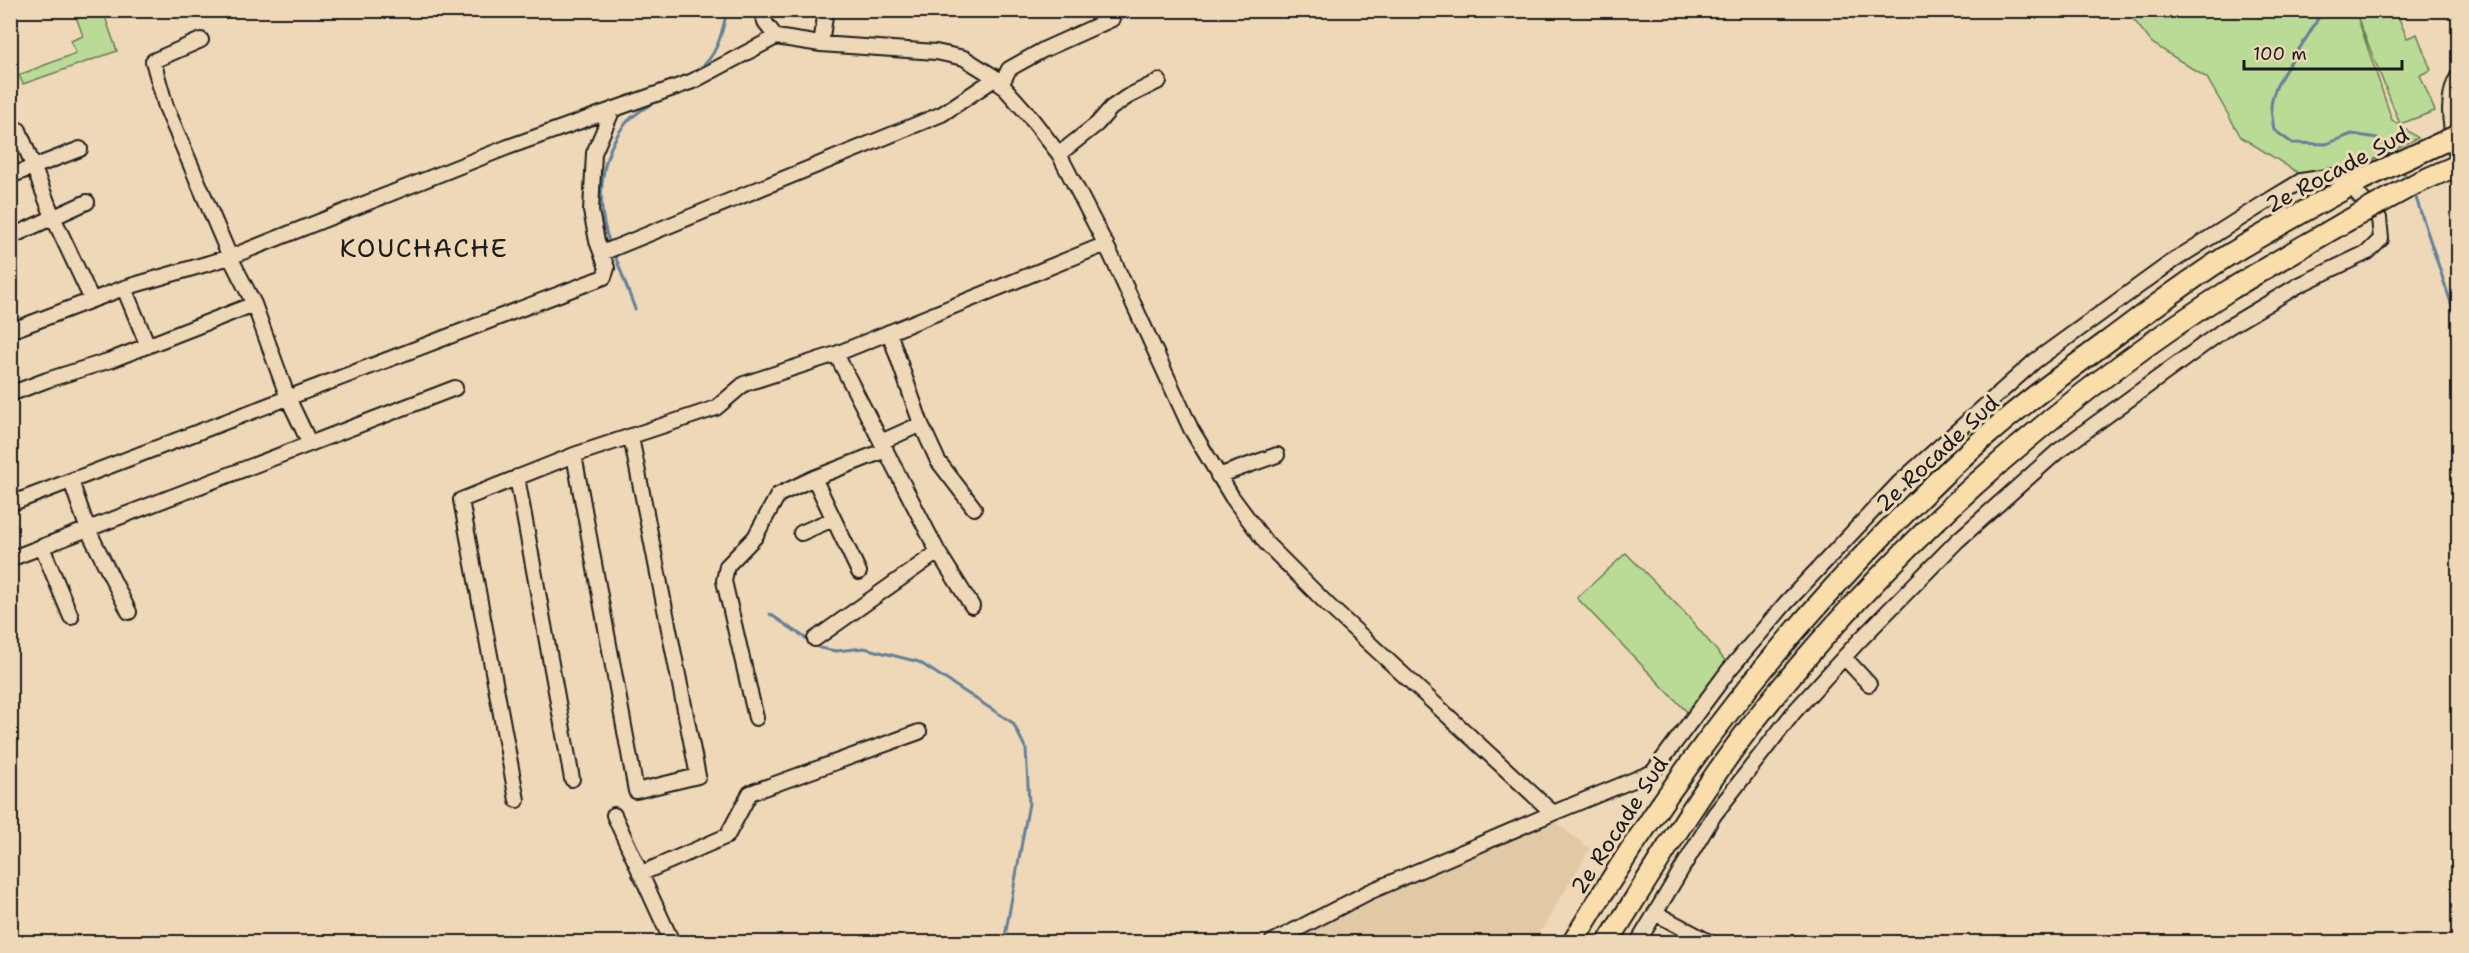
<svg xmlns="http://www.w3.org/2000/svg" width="2469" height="953" viewBox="0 0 2469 953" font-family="'Shantell Sans',sans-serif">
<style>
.built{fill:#e0c9a4}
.green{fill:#b9db95;stroke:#6a7c58;stroke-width:1.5}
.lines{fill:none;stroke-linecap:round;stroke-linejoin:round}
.stream{stroke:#63809b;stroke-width:3}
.minor-casing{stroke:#1c1c1c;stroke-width:18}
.highway-casing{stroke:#1c1c1c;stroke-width:24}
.minor{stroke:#eed8b7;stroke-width:14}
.highway{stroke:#f9deab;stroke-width:20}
.highway-bridge-casing{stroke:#1c1c1c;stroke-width:24;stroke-linecap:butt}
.highway-bridge{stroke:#f9deab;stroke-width:20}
.labels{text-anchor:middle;stroke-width:6;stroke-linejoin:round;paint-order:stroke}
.street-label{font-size:22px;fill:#1c1c1c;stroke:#eed8b7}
.quarter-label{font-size:26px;letter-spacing:1.5px;fill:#1c1c1c;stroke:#eed8b7}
</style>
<rect width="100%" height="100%" fill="#eed8b7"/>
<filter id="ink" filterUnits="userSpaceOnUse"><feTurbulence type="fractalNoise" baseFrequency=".0167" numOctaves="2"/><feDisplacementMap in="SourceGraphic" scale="12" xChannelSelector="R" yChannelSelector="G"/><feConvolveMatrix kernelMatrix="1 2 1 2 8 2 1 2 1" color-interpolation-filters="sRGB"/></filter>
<g filter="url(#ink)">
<path class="built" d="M 1550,818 L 1590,849 L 1534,942 L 1290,942 L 1298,936 Z"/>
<path class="green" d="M 74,11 L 103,11 L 117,51 L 23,84 L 19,75 L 76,53 L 71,41 L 83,36 Z
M 2127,11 L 2396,11 L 2407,38 L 2417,34 L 2431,70 L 2420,75 L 2435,111 L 2400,124 L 2357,16 L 2392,120 L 2418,138 L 2348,172 L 2303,176 L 2241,137 L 2207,78 L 2152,43 Z
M 1626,553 L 1684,612 L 1728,664 L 1690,715 L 1577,598 Z"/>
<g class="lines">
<path class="stream" d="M 2322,10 C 2310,40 2273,77 2271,106 C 2271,113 2273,122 2274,130 L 2292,143 L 2326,144 L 2352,134 L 2377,138 L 2393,158
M 697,71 C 717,57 722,34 727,10
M 2401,168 L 2409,181
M 2414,192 L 2458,324
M 610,244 C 595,205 599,154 627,122 C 635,113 648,106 658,100
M 614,253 L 635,309
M 770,614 L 820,648 L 836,651 L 864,648 L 919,662 L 1013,723 L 1026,749 L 1029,803 L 1004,942"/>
<g class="minor-casing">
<path id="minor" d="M 761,10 L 766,24 L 776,37 L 821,44 L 936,52 L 964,58 L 996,78 L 1027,113 L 1059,154 L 1111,255 L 1191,429 L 1232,497 L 1266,543 L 1329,606 L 1553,813 L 1369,892 L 1272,942
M 201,40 L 153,61 L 166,107 L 230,257 L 254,304 L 288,398 L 310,444
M 821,44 L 826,10
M 2458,76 C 2443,103 2453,135 2458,164
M 1001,85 L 1009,69 L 1043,50 L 1112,19
M 19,130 L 53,217 L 92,300
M 1059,154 L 1097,124 L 1111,108 L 1127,97 L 1159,81
M 10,176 L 80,149
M 10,237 L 87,202
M 602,253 L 942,114 L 996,78
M 124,288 L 148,346
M 10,331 L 124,288 L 230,257 L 508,147 L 693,81 L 776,37
M 889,332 L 921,424 L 938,461 L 974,508
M 836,354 L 938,552 L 972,606
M 10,394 L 47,380 L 111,360 L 254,304
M 881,442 L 921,424
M 574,455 L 636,791 L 698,776 L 631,437
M 1218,476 L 1277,455
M 517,477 L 572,779
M 814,478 L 859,572
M 71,481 L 88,530 L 129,612
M 10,504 L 604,277 L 607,268 L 597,241 L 591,211 L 594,153 L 613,109
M 801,533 L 833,519
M 42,547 L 71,617
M 10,559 L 455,388
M 815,639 L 938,552
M 1844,657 L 1869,684
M 756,718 L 724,581 L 727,566 L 755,537 L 778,495 L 814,478 L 886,450
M 517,800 L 461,500 L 574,455 L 716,408 L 744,384 L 836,354 L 1106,244
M 1553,813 L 1653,772 L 1729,670 L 1785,604 L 1899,483 L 2035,361 L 2173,261 L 2263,204 L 2301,181 L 2341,175 L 2379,218 L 2381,239 L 2368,252 L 2299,285 L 2225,329 L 2057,452 L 1957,541 L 1857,643 L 1794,712 L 1714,815 L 1638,942
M 614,815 L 672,942
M 640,874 L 727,836 L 750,793 L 919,732
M 1655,913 L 1709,942"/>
</g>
<g class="highway-casing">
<path id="highway" d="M 1573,942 C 1662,791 1764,656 1888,530 C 1919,499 1951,466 1985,437 C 2024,403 2066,372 2108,341 C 2147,312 2186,282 2227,256 C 2271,229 2317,204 2363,179
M 1608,942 C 1655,867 1701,790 1756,719 C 1885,554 2051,404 2228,291 C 2266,267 2306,245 2345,222"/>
</g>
<use href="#minor" class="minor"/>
<use href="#highway" class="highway"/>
<g class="highway-bridge-casing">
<path id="highway-bridge" d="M 2363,179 L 2458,135
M 2345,222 L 2415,184 L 2458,165"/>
</g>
<use href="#highway-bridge" class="highway-bridge"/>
</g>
</g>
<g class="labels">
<g class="street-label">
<text transform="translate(2337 169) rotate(-28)" y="8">2e Rocade Sud</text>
<text transform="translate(1937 453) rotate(-43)" y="8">2e Rocade Sud</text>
<text transform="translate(1619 825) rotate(-57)" y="8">2e Rocade Sud</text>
</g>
<g class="quarter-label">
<text x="424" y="257">KOUCHACHE</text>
</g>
</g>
<rect width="2469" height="953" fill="none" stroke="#eed8b7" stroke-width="36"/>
<rect x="18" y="18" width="2433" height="917" fill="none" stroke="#1c1c1c" stroke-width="2" filter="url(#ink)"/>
<path d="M2244 60v9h158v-9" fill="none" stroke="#1c1c1c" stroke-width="3"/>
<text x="2253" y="60" font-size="18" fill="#1c1c1c" stroke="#eed8b7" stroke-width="4.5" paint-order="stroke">100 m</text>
</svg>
